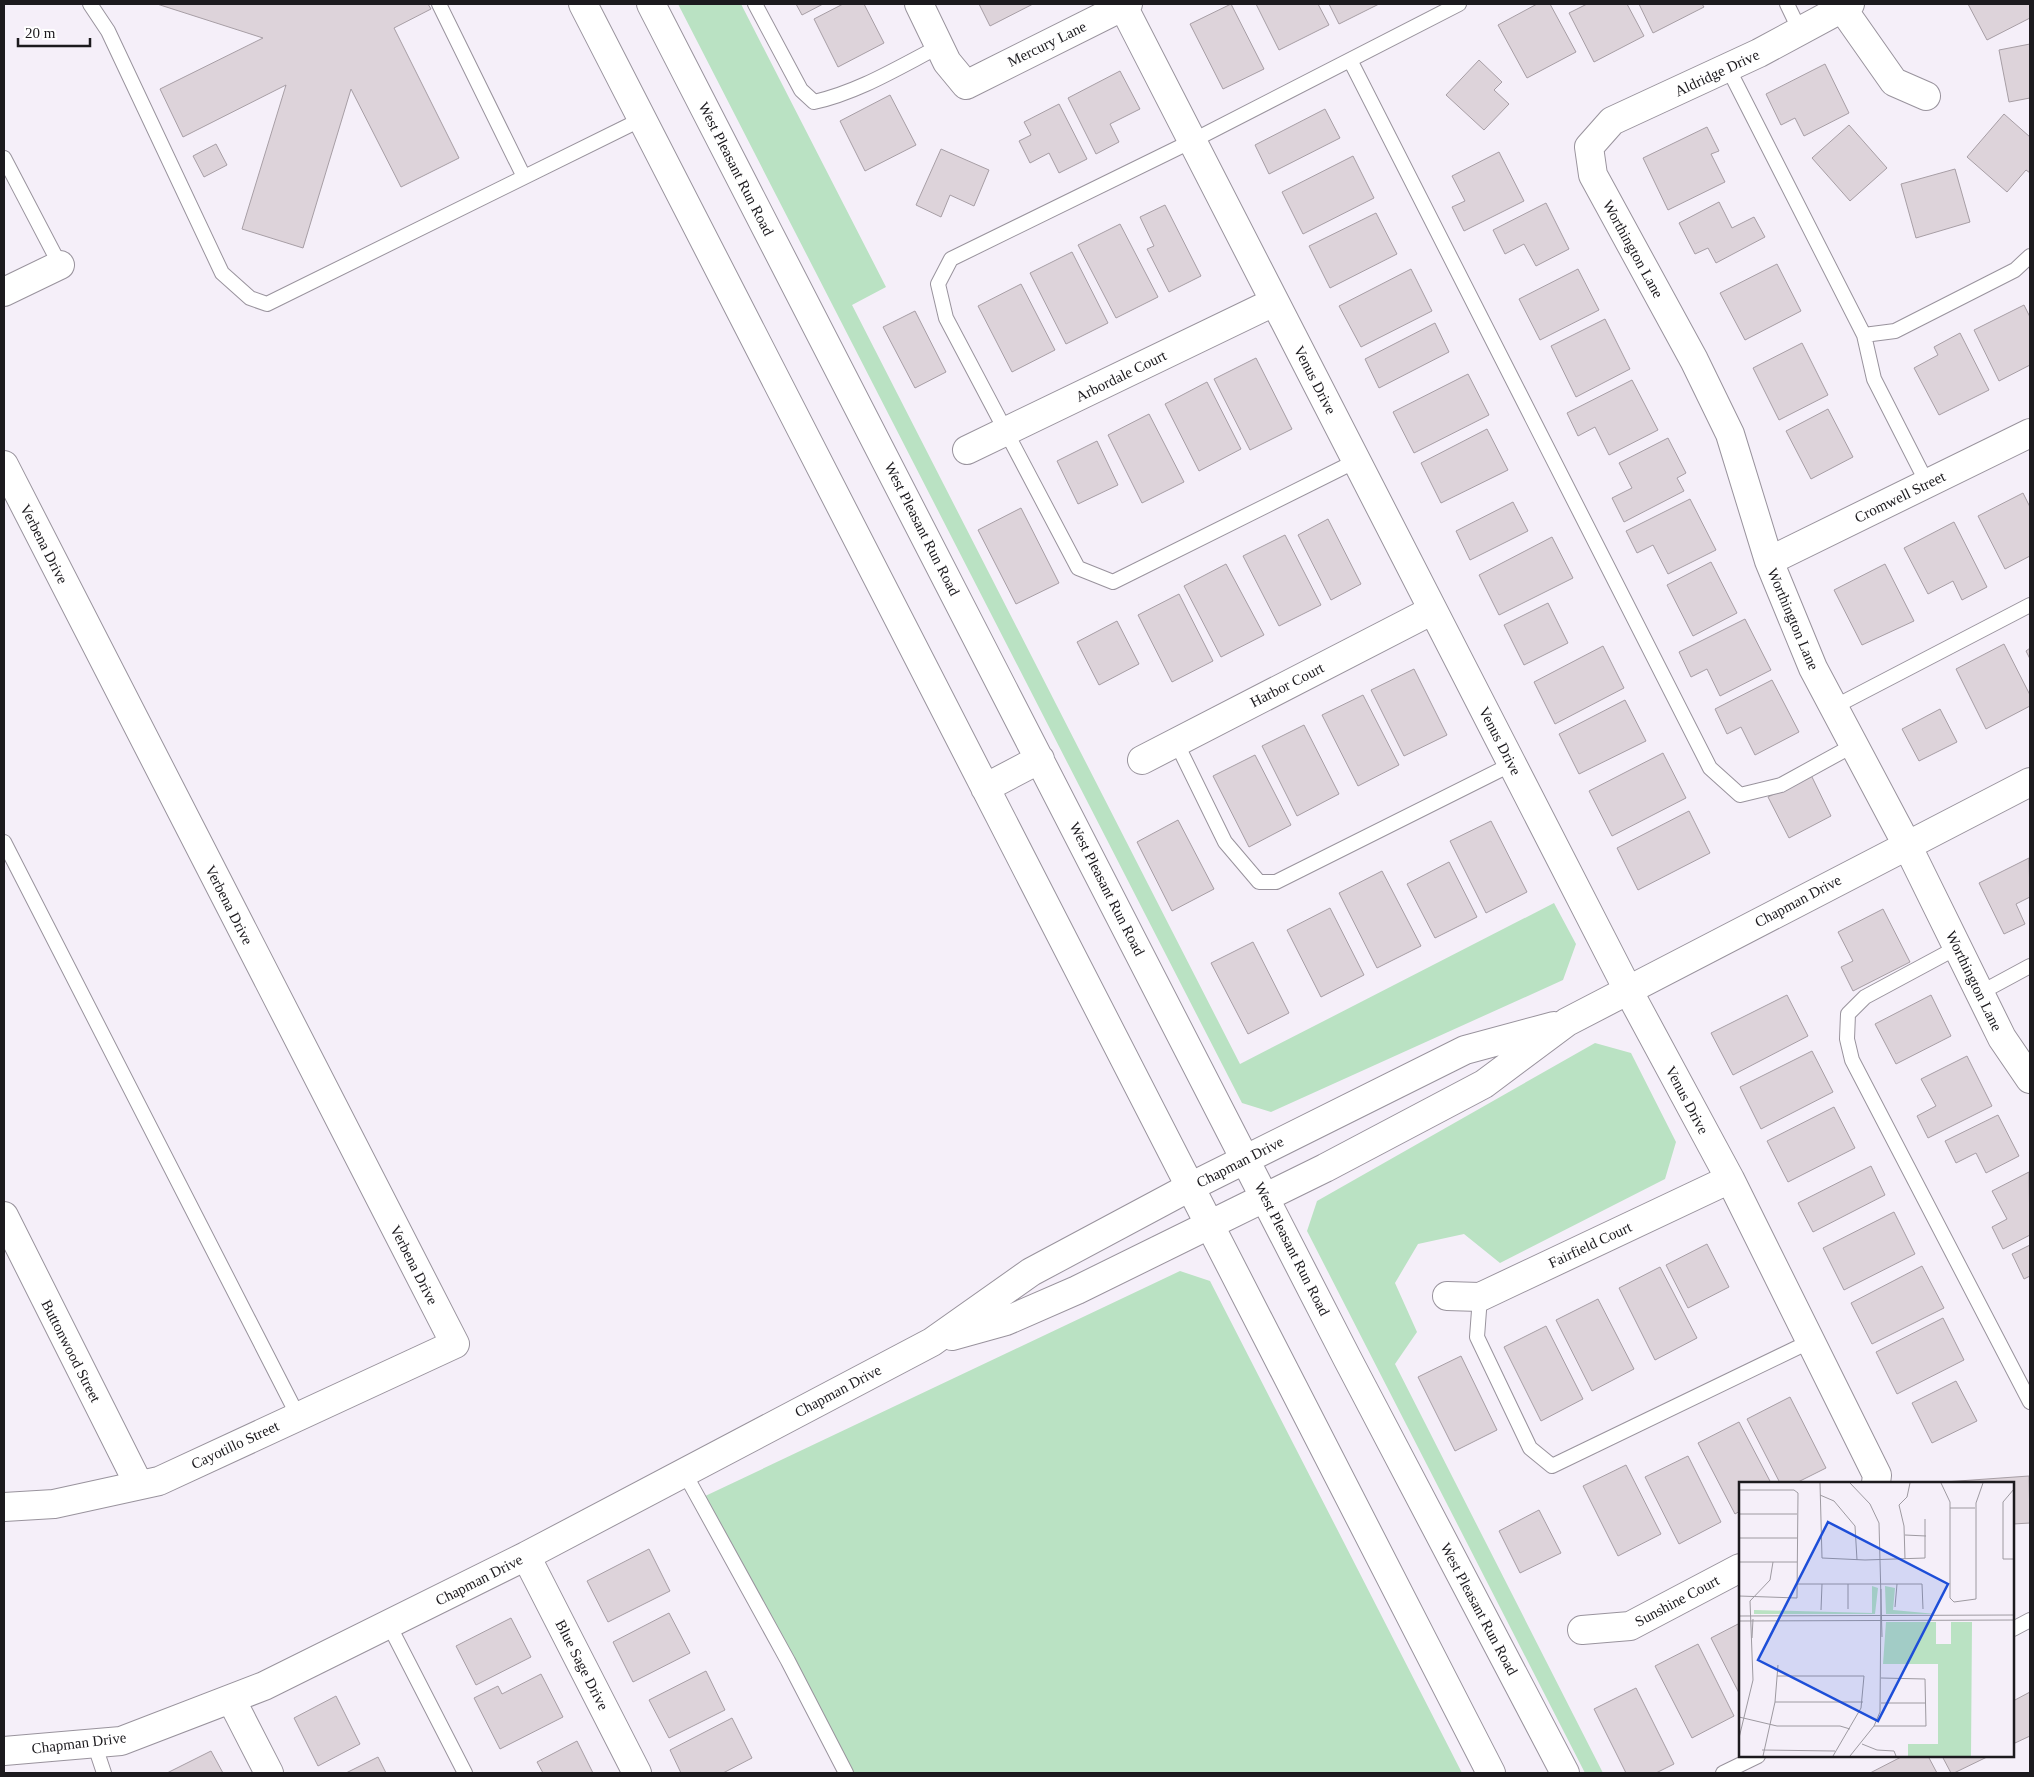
<svg xmlns="http://www.w3.org/2000/svg" width="2034" height="1777" viewBox="0 0 2034 1777" font-family="'Times New Roman',serif">
<style>
.green{fill:#bae2c3}
.building{fill:#ddd3da;stroke:#a79ea5}
.lines{fill:none;stroke-linecap:round;stroke-linejoin:round}
.lane-casing{stroke:#99939d;stroke-width:16}
.street-casing{stroke:#99939d;stroke-width:30}
.secondary-casing{stroke:#99939d;stroke-width:30}
.lane{stroke:#fff;stroke-width:14}
.street{stroke:#fff;stroke-width:28}
.secondary{stroke:#fff;stroke-width:28}
.labels{text-anchor:middle;stroke-width:4.5;stroke-linejoin:round;paint-order:stroke}
.street-label{font-size:15px;fill:#1c1a1e;stroke:#fff}
.inset-road{fill:none;stroke:#9e9aa1;stroke-width:1}
.view{fill:#1d4ed8;fill-opacity:0.15;stroke:#1d4ed8;stroke-width:2.5}
.inset-edge{fill:none;stroke:#1c1a1e;stroke-width:2.5}
</style>
<rect width="100%" height="100%" fill="#f5eff9"/>
<path class="green" d="M 678,4 L 741,4 L 886,287 L 852,305 L 1240,1064 L 1554,903 L 1576,944 L 1563,980 L 1271,1112 L 1242,1103 Z
M 1595,1043 L 1631,1053 L 1676,1142 L 1665,1179 L 1500,1263 L 1464,1234 L 1418,1244 L 1395,1283 L 1417,1332 L 1395,1364 L 1603,1773 L 1585,1773 L 1307,1231 L 1317,1201 Z
M 1180,1271 L 1210,1281 L 1462,1773 L 842,1773 L 701,1498 Z"/>
<path class="building" d="M 157,4 L 428,4 L 431,9 L 394,28 L 459,158 L 401,187 L 351,89 L 303,248 L 242,229 L 286,85 L 183,137 L 160,89 L 263,38 Z
M 796,4 L 823,4 L 802,15 Z
M 843,4 L 864,4 L 884,43 L 838,67 L 814,19 Z
M 979,4 L 1033,4 L 990,26 Z
M 1231,4 L 1264,69 L 1223,89 L 1190,24 Z
M 1256,4 L 1318,4 L 1329,25 L 1279,50 Z
M 1329,4 L 1379,4 L 1339,24 Z
M 1537,4 L 1550,4 L 1576,52 L 1527,78 L 1498,25 Z
M 1587,4 L 1627,4 L 1644,36 L 1594,62 L 1569,13 Z
M 1639,4 L 1702,4 L 1704,7 L 1653,33 Z
M 1968,4 L 2030,4 L 2030,18 L 1987,40 Z
M 2030,44 L 2030,98 L 2009,102 L 1999,50 Z
M 1479,60 L 1502,82 L 1494,90 L 1509,104 L 1484,130 L 1446,95 Z
M 1825,64 L 1849,113 L 1804,136 L 1795,118 L 1781,125 L 1766,94 Z
M 1120,71 L 1140,109 L 1110,124 L 1119,142 L 1096,154 L 1068,98 Z
M 890,95 L 916,145 L 865,171 L 840,121 Z
M 1059,104 L 1087,159 L 1059,173 L 1049,153 L 1030,163 L 1019,141 L 1031,135 L 1024,122 Z
M 1325,109 L 1340,138 L 1269,174 L 1255,145 Z
M 2004,114 L 2030,137 L 2030,173 L 2026,170 L 2007,192 L 1967,157 Z
M 1849,125 L 1887,168 L 1850,201 L 1812,158 Z
M 1707,127 L 1719,151 L 1711,154 L 1725,182 L 1668,210 L 1643,158 Z
M 216,144 L 227,165 L 204,177 L 193,156 Z
M 941,149 L 989,170 L 974,206 L 950,195 L 941,217 L 916,205 Z
M 1499,152 L 1524,201 L 1464,231 L 1452,207 L 1465,201 L 1452,176 Z
M 1353,156 L 1374,198 L 1303,234 L 1282,192 Z
M 1955,169 L 1970,222 L 1916,238 L 1901,184 Z
M 1719,202 L 1732,228 L 1754,217 L 1765,237 L 1716,263 L 1708,248 L 1695,254 L 1679,223 Z
M 1546,203 L 1569,249 L 1536,266 L 1524,244 L 1505,254 L 1493,230 Z
M 1165,205 L 1201,276 L 1169,292 L 1147,249 L 1154,246 L 1140,217 Z
M 1376,213 L 1397,254 L 1330,288 L 1309,246 Z
M 1120,224 L 1158,297 L 1116,318 L 1078,245 Z
M 1072,252 L 1108,323 L 1066,344 L 1030,273 Z
M 1777,264 L 1801,311 L 1745,340 L 1720,293 Z
M 1411,269 L 1432,311 L 1361,347 L 1339,306 Z
M 1578,269 L 1599,310 L 1540,340 L 1519,299 Z
M 1021,284 L 1055,350 L 1012,372 L 978,306 Z
M 2024,305 L 2030,317 L 2030,365 L 1999,381 L 1974,330 Z
M 915,311 L 946,372 L 915,388 L 883,327 Z
M 1605,319 L 1630,369 L 1576,397 L 1551,346 Z
M 1435,323 L 1449,352 L 1379,388 L 1365,359 Z
M 1960,333 L 1989,390 L 1939,415 L 1914,368 L 1938,355 L 1934,347 Z
M 1802,343 L 1828,395 L 1779,420 L 1753,368 Z
M 1256,358 L 1292,429 L 1250,450 L 1214,379 Z
M 1468,374 L 1489,415 L 1414,453 L 1393,412 Z
M 1632,380 L 1658,430 L 1609,455 L 1595,427 L 1578,436 L 1567,413 Z
M 1207,382 L 1241,449 L 1199,471 L 1165,404 Z
M 1828,409 L 1853,457 L 1811,479 L 1786,431 Z
M 1149,414 L 1184,482 L 1142,503 L 1108,435 Z
M 1487,429 L 1508,470 L 1441,503 L 1421,463 Z
M 1668,438 L 1686,473 L 1677,478 L 1684,491 L 1624,522 L 1612,498 L 1632,488 L 1619,463 Z
M 1097,441 L 1118,485 L 1078,504 L 1057,461 Z
M 2023,493 L 2030,507 L 2030,556 L 2005,569 L 1978,516 Z
M 1690,499 L 1716,550 L 1668,574 L 1653,545 L 1637,553 L 1626,531 Z
M 1513,502 L 1528,531 L 1470,560 L 1456,531 Z
M 1021,508 L 1059,583 L 1016,604 L 978,530 Z
M 1328,519 L 1361,584 L 1331,600 L 1298,535 Z
M 1954,522 L 1987,587 L 1962,600 L 1953,581 L 1928,594 L 1904,548 Z
M 1285,535 L 1321,605 L 1279,626 L 1243,556 Z
M 1552,537 L 1573,578 L 1499,615 L 1479,575 Z
M 1711,562 L 1737,613 L 1693,636 L 1667,585 Z
M 1226,564 L 1264,635 L 1221,657 L 1184,586 Z
M 1885,564 L 1914,621 L 1862,645 L 1834,590 Z
M 1179,594 L 1213,661 L 1172,682 L 1138,615 Z
M 1548,603 L 1568,643 L 1524,665 L 1504,625 Z
M 1745,619 L 1771,670 L 1720,696 L 1707,669 L 1691,677 L 1679,652 Z
M 1117,621 L 1139,664 L 1099,685 L 1077,642 Z
M 2004,644 L 2030,695 L 2030,706 L 1986,729 L 1956,669 Z
M 1603,646 L 1624,688 L 1555,724 L 1534,682 Z
M 2030,648 L 2030,659 L 2026,651 Z
M 1414,669 L 1447,735 L 1404,756 L 1371,690 Z
M 1772,680 L 1799,732 L 1755,755 L 1741,727 L 1727,734 L 1715,709 Z
M 1363,695 L 1399,765 L 1358,786 L 1322,715 Z
M 1625,700 L 1646,741 L 1579,774 L 1559,734 Z
M 1940,709 L 1957,742 L 1919,761 L 1902,729 Z
M 1304,725 L 1339,794 L 1297,816 L 1262,746 Z
M 1663,753 L 1686,798 L 1612,836 L 1589,791 Z
M 1255,755 L 1291,825 L 1249,847 L 1213,776 Z
M 1811,775 L 1831,816 L 1789,838 L 1768,797 Z
M 1689,811 L 1710,853 L 1638,890 L 1617,848 Z
M 1178,820 L 1214,889 L 1172,911 L 1137,842 Z
M 1491,821 L 1527,892 L 1486,913 L 1450,841 Z
M 2029,858 L 2030,897 L 2016,904 L 2025,924 L 2004,934 L 1979,883 Z
M 1449,862 L 1477,917 L 1435,938 L 1407,884 Z
M 1382,871 L 1421,946 L 1377,968 L 1339,893 Z
M 1330,908 L 1364,975 L 1321,997 L 1287,930 Z
M 1883,909 L 1910,962 L 1853,991 L 1841,967 L 1853,961 L 1838,932 Z
M 1253,942 L 1289,1013 L 1248,1034 L 1211,963 Z
M 1787,995 L 1808,1036 L 1733,1075 L 1711,1033 Z
M 1931,995 L 1951,1036 L 1896,1064 L 1875,1024 Z
M 1812,1051 L 1833,1092 L 1761,1129 L 1740,1087 Z
M 1967,1056 L 1992,1106 L 1928,1138 L 1917,1116 L 1936,1106 L 1921,1079 Z
M 1834,1107 L 1855,1148 L 1788,1182 L 1767,1141 Z
M 1998,1115 L 2019,1156 L 1986,1173 L 1976,1153 L 1956,1163 L 1945,1141 Z
M 1871,1166 L 1885,1195 L 1813,1232 L 1798,1203 Z
M 2029,1172 L 2030,1235 L 2003,1249 L 1992,1227 L 2007,1219 L 1992,1191 Z
M 1894,1212 L 1915,1254 L 1844,1290 L 1823,1248 Z
M 1707,1244 L 1729,1287 L 1688,1308 L 1666,1265 Z
M 2030,1245 L 2030,1276 L 2024,1279 L 2012,1254 Z
M 1922,1266 L 1944,1308 L 1872,1344 L 1851,1303 Z
M 1660,1267 L 1697,1338 L 1655,1360 L 1619,1288 Z
M 1598,1299 L 1634,1369 L 1592,1391 L 1556,1320 Z
M 1943,1318 L 1964,1360 L 1897,1394 L 1876,1352 Z
M 1546,1326 L 1583,1399 L 1541,1421 L 1504,1347 Z
M 1461,1356 L 1497,1430 L 1455,1451 L 1418,1377 Z
M 1956,1381 L 1977,1421 L 1932,1443 L 1912,1403 Z
M 1790,1397 L 1826,1468 L 1796,1483 L 1780,1483 L 1747,1419 Z
M 1739,1422 L 1771,1483 L 1740,1483 L 1740,1511 L 1735,1514 L 1698,1443 Z
M 1688,1456 L 1721,1522 L 1679,1544 L 1645,1477 Z
M 1626,1465 L 1661,1534 L 1618,1556 L 1583,1486 Z
M 2029,1476 L 2030,1523 L 2013,1524 L 2013,1483 L 1944,1482 Z
M 1539,1510 L 1561,1553 L 1520,1573 L 1499,1531 Z
M 649,1549 L 670,1591 L 608,1622 L 587,1581 Z
M 669,1613 L 690,1653 L 633,1682 L 613,1642 Z
M 511,1618 L 531,1657 L 476,1685 L 456,1646 Z
M 1740,1623 L 1740,1695 L 1711,1638 Z
M 1698,1644 L 1734,1716 L 1692,1738 L 1655,1666 Z
M 706,1671 L 725,1710 L 669,1738 L 649,1700 Z
M 541,1674 L 563,1717 L 500,1749 L 474,1698 L 498,1686 L 502,1694 Z
M 1636,1688 L 1674,1764 L 1656,1773 L 1626,1773 L 1594,1709 Z
M 2030,1692 L 2030,1736 L 2015,1743 L 2013,1739 L 2013,1701 Z
M 336,1696 L 360,1744 L 318,1766 L 294,1718 Z
M 732,1718 L 752,1758 L 723,1773 L 681,1773 L 670,1750 Z
M 577,1741 L 593,1773 L 543,1773 L 537,1762 Z
M 211,1751 L 223,1773 L 167,1773 Z
M 1903,1756 L 1928,1756 L 1937,1773 L 1870,1773 Z
M 1942,1756 L 1989,1756 L 1954,1773 L 1951,1773 Z
M 378,1757 L 386,1773 L 346,1773 Z"/>
<g class="lines">
<g class="lane-casing">
<path id="lane" d="M 90,4 L 108,31 L 222,273 L 250,298 L 267,304 L 642,119
M 439,4 L 524,177
M 755,4 L 801,90 L 814,102 C 859,92 899,67 940,46
M 1787,4 L 1800,31
M 1350,60 L 1710,768 L 1740,795 L 1781,785 L 1854,745
M 1728,68 L 1864,335 L 1874,379 L 1927,483
M 4,158 L 60,265
M 1864,335 L 1895,331 L 2015,270 L 2030,256
M 1356,461 L 1113,582 L 1078,568 L 946,318 L 938,284 L 951,259 L 1192,141 L 1459,4
M 1834,707 L 2030,605
M 1176,742 L 1225,842 L 1259,882 L 1276,882 L 1512,764
M 4,842 L 298,1416
M 1958,947 L 1865,997 L 1848,1014 L 1847,1039 L 1852,1060 L 2030,1402
M 1980,993 L 2030,966
M 1480,1297 L 1477,1337 L 1530,1448 L 1552,1466 L 1811,1341
M 685,1474 L 788,1661 L 846,1773
M 389,1625 L 465,1773
M 2013,1629 L 2030,1620
M 94,1743 L 104,1773
M 1723,1773 L 1758,1756"/>
</g>
<g class="street-casing">
<path id="street" d="M 919,4 L 947,62 L 966,85 L 1128,4
M 1850,4 L 1759,53 L 1612,121 L 1589,147 L 1593,175 L 1694,360 L 1730,434 L 1769,561 L 1813,668 L 1907,845 L 2002,1038 L 2030,1079
M 1123,6 L 1628,990 L 1730,1179 L 1877,1475 L 1876,1483
M 1842,8 L 1894,82 L 1926,96
M 4,292 L 60,265
M 967,450 L 1274,302
M 4,465 L 455,1344 L 159,1481 L 54,1504 L 4,1507
M 1769,561 L 2030,433
M 1142,760 L 1433,610
M 4,1216 L 139,1485
M 1447,1296 L 1480,1297 L 1730,1179
M 952,1336 L 1006,1321 L 1077,1290 L 1209,1225
M 526,1556 L 637,1773
M 1582,1630 L 1630,1626 L 1740,1568
M 231,1699 L 269,1773
M 4,1751 L 121,1741 L 264,1686 L 526,1556 L 932,1342 L 1031,1272 L 1190,1187"/>
</g>
<g class="secondary-casing">
<path id="secondary" d="M 583,4 L 1491,1773
M 651,4 L 1347,1358 L 1565,1773
M 985,788 L 1040,759
M 1190,1187 L 1465,1050 L 1554,1026
M 1209,1225 L 1325,1168 L 1484,1084 L 1567,1022 L 2030,782"/>
</g>
<use href="#lane" class="lane"/>
<use href="#street" class="street"/>
<use href="#secondary" class="secondary"/>
</g>
<g class="labels">
<g class="street-label">
<text transform="translate(1047 44) rotate(-26)" y="5">Mercury Lane</text>
<text transform="translate(1717 73) rotate(-25)" y="5">Aldridge Drive</text>
<text transform="translate(736 169) rotate(63)" y="5">West Pleasant Run Road</text>
<text transform="translate(1633 249) rotate(61)" y="5">Worthington Lane</text>
<text transform="translate(1121 376) rotate(-26)" y="5">Arbordale Court</text>
<text transform="translate(1315 380) rotate(63)" y="5">Venus Drive</text>
<text transform="translate(1900 497) rotate(-26)" y="5">Cromwell Street</text>
<text transform="translate(922 529) rotate(63)" y="5">West Pleasant Run Road</text>
<text transform="translate(44 544) rotate(63)" y="5">Verbena Drive</text>
<text transform="translate(1793 619) rotate(67)" y="5">Worthington Lane</text>
<text transform="translate(1287 685) rotate(-27)" y="5">Harbor Court</text>
<text transform="translate(1500 741) rotate(63)" y="5">Venus Drive</text>
<text transform="translate(1107 889) rotate(63)" y="5">West Pleasant Run Road</text>
<text transform="translate(1798 901) rotate(-28)" y="5">Chapman Drive</text>
<text transform="translate(229 905) rotate(63)" y="5">Verbena Drive</text>
<text transform="translate(1974 981) rotate(64)" y="5">Worthington Lane</text>
<text transform="translate(1687 1100) rotate(62)" y="5">Venus Drive</text>
<text transform="translate(1240 1162) rotate(-27)" y="5">Chapman Drive</text>
<text transform="translate(1590 1245) rotate(-25)" y="5">Fairfield Court</text>
<text transform="translate(1292 1249) rotate(63)" y="5">West Pleasant Run Road</text>
<text transform="translate(414 1265) rotate(63)" y="5">Verbena Drive</text>
<text transform="translate(71 1351) rotate(63)" y="5">Buttonwood Street</text>
<text transform="translate(838 1391) rotate(-28)" y="5">Chapman Drive</text>
<text transform="translate(235 1445) rotate(-25)" y="5">Cayotillo Street</text>
<text transform="translate(479 1580) rotate(-27)" y="5">Chapman Drive</text>
<text transform="translate(1677 1601) rotate(-28)" y="5">Sunshine Court</text>
<text transform="translate(1479 1609) rotate(62)" y="5">West Pleasant Run Road</text>
<text transform="translate(582 1665) rotate(63)" y="5">Blue Sage Drive</text>
<text transform="translate(79 1743) rotate(-7)" y="5">Chapman Drive</text>
</g>
</g>
<g transform="translate(1739 1482)">
<rect width="275" height="275" fill="#f5eff9"/>
<path d="M 133,104 L 139,106 L 136,132 L 15,132 L 15,128 L 133,131 ZM 146,104 L 156,106 L 154,128 L 197,132 L 147,132 ZM 147,140 L 197,140 L 197,162 L 212,162 L 212,140 L 233,140 L 232,274 L 169,274 L 169,262 L 199,262 L 199,182 L 144,182 Z" fill="#bae2c3"/>
<path class="inset-road" d="M 81,1 L 83,76 L 126,78 L 186,76 L 186,37M 111,1 L 131,22 L 140,41 L 143,155M 202,1 L 211,20 L 211,116 L 215,120 L 237,117 L 237,21 L 244,1M 275,7 L 264,20 L 264,77 L 275,77M 0,8 L 55,8 L 59,11 L 58,116 L 0,114M 81,13 L 95,19 L 116,44 L 118,78M 211,26 L 236,26M 0,32 L 58,32M 166,53 L 187,54M 0,56 L 58,56M 166,77 L 165,44 L 160,23 L 168,15 L 171,1M 0,80 L 58,80M 58,102 L 183,102 L 184,127M 109,102 L 109,127M 156,125 L 158,102M 82,128 L 83,102M 0,134 L 275,133M 0,139 L 275,138M 13,156 L 14,137M 38,194 L 125,194 L 122,226 L 94,274M 36,220 L 124,220M 142,221 L 187,221M 0,235 L 38,244 L 101,244 L 111,247M 135,244 L 187,244 L 186,197 L 142,196M 0,256 L 14,198 L 11,119 L 31,98 L 34,80M 123,262 L 138,268 L 155,269 L 157,274M 23,268 L 96,269M 24,274 L 36,220 L 39,183M 111,274 L 135,244 L 141,230 L 142,107"/>
<path class="view" d="M 89,40 L 209,102 L 139,239 L 19,178 Z"/>
<rect width="275" height="275" class="inset-edge"/>
</g>
<rect width="2034" height="1777" fill="none" stroke="#1c1a1e" stroke-width="10"/>
<path d="M18 38v8h72v-8" fill="none" stroke="#1c1a1e" stroke-width="2.5"/>
<text x="25" y="38" font-size="15" fill="#1c1a1e" stroke="#ffffff" stroke-width="4" paint-order="stroke">20 m</text>
</svg>
